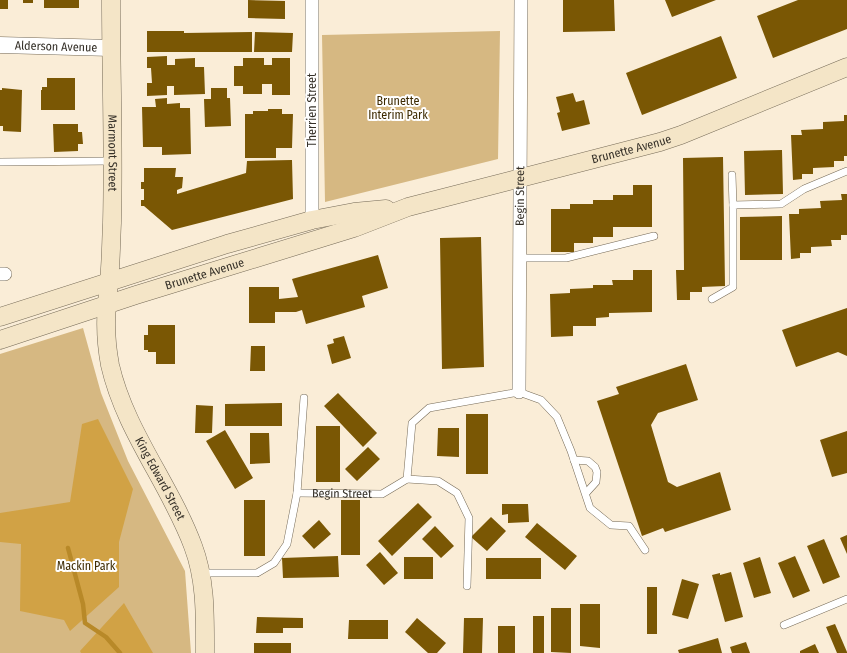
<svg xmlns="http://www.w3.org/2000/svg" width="847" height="653" viewBox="0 0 847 653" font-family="'Fira Sans Condensed',sans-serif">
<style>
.green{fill:#d6b882}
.forest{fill:#d1a245}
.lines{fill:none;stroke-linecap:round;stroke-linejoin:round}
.stream{stroke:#b88928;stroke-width:4.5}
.building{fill:#7a5704}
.service-casing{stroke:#756a57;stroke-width:8}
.minor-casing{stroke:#756a57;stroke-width:14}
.tertiary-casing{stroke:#756a57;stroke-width:17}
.secondary-casing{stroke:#756a57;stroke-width:19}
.service{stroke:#fff;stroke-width:7}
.minor{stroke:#fff;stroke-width:13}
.tertiary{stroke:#fff;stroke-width:16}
.secondary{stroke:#f4e5c7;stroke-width:18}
.labels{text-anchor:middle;stroke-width:4;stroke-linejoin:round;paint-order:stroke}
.street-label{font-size:12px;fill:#353028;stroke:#fff}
.park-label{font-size:12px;fill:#3e2b02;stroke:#fff}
</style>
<rect width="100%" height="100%" fill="#faedd7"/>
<path class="green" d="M 500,31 L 498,159 L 325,202 L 322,35 Z
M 83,328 L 101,393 L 128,461 L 185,571 L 191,653 L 0,653 L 0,354 Z"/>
<path class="forest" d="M 98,419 L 133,489 L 119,542 L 119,587 L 70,631 L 64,620 L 20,611 L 21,544 L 0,542 L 0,513 L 70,502 L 82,424 Z
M 124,603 L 153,653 L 81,653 L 80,651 Z"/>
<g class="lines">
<path class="stream" d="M 68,548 L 83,604 L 85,623 L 106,637 L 120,653"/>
</g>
<path class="building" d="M 0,0 L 8,0 L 8,9 L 0,9 Z
M 23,0 L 33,0 L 33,3 L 23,3 Z
M 44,0 L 79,0 L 79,8 L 44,8 Z
M 248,0 L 285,1 L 285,19 L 248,18 Z
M 563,0 L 614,0 L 615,31 L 563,32 Z
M 665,0 L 716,0 L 672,17 Z
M 798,0 L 847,0 L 847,29 L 773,58 L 757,16 Z
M 147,31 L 184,31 L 184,33 L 252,32 L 252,52 L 147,52 Z
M 255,32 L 293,33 L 292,52 L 254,52 Z
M 721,36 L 737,78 L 642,115 L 626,73 Z
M 167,56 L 167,65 L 175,65 L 175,59 L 195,58 L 195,67 L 204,67 L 205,94 L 174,95 L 174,86 L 167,86 L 167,95 L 147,96 L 147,83 L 152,83 L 151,68 L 147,68 L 147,57 Z
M 243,58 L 264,58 L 264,65 L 272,65 L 272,58 L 290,58 L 290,95 L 272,95 L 272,84 L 262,84 L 262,94 L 243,94 L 243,86 L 234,86 L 234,66 L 243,66 Z
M 47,78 L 75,78 L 75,110 L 41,110 L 41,90 L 42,90 L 42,87 L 47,87 Z
M 2,88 L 22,90 L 21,132 L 3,131 L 3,126 L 0,126 L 0,90 L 2,90 Z
M 211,88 L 227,88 L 227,98 L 230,98 L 231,126 L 205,127 L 204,99 L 211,99 Z
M 573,93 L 576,102 L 584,100 L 590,124 L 562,131 L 557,113 L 560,112 L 556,97 Z
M 167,98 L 167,104 L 180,103 L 180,108 L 190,108 L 191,154 L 162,155 L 162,147 L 143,147 L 142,107 L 156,107 L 155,99 Z
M 268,109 L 282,109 L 282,114 L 293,114 L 292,148 L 276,148 L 276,158 L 245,158 L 245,114 L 253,114 L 253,111 L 268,111 Z
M 844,115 L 847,115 L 847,156 L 844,156 L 844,161 L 834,161 L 834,167 L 813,168 L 813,174 L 802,174 L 802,179 L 793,180 L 791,135 L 802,135 L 801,130 L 823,129 L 823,122 L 844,121 Z
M 53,124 L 78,124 L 78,132 L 82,132 L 83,144 L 78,144 L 78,151 L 54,152 Z
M 782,150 L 783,194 L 745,195 L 744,151 Z
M 723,157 L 725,286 L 702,287 L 702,292 L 690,292 L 690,300 L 677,300 L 676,270 L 684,270 L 683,158 Z
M 292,160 L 293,199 L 172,230 L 144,206 L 141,206 L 141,200 L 144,200 L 144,189 L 141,189 L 141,182 L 144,182 L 144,168 L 176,168 L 175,177 L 183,177 L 182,188 L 177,190 L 177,194 L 246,173 L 247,161 Z
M 633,185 L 652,185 L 652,227 L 613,227 L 613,237 L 593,237 L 593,243 L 574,243 L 574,252 L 551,252 L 551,209 L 570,209 L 570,204 L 593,204 L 593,200 L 613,200 L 613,195 L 633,195 Z
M 841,194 L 847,194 L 847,235 L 841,235 L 841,240 L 831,240 L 832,246 L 811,247 L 811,253 L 800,253 L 800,258 L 791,259 L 789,214 L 799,214 L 799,209 L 821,208 L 820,201 L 842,200 Z
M 782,216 L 782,260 L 740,260 L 740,217 Z
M 481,237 L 484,367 L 442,369 L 440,238 Z
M 378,255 L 388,288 L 362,296 L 365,307 L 306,324 L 302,310 L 296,312 L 275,312 L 275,323 L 249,323 L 249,287 L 279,287 L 279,299 L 298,297 L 292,279 Z
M 633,270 L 652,270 L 652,312 L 609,313 L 609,317 L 596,318 L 596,326 L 573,326 L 573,336 L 551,337 L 550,294 L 570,293 L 570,289 L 593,288 L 593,285 L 613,285 L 612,280 L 633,280 Z
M 847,308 L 847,356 L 838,352 L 796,367 L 782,330 Z
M 148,325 L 175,325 L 175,364 L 156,364 L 156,352 L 148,352 L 148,350 L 144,350 L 144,335 L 148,335 Z
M 344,336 L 351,358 L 332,364 L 327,345 L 334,343 L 333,339 Z
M 251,346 L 265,346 L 265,371 L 250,371 Z
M 686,364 L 698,400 L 658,413 L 651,425 L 668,482 L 677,487 L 720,472 L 731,510 L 665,532 L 663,528 L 642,536 L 597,401 L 619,394 L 616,387 Z
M 338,393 L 377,433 L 363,447 L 324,406 Z
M 282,403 L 282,426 L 225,426 L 225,404 Z
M 196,405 L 213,406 L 212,433 L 195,433 Z
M 466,414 L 488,414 L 488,474 L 466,474 Z
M 316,426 L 340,426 L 340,482 L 316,482 Z
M 438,428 L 459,428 L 459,457 L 437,456 Z
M 225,430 L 253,478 L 235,489 L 206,441 Z
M 847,431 L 847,473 L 832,477 L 820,440 Z
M 250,433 L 269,433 L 270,463 L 250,464 Z
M 368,447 L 380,459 L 357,481 L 345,469 Z
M 244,500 L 265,500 L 265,556 L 244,556 Z
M 341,500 L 360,500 L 360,555 L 341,555 Z
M 418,503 L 432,517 L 392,556 L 378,541 Z
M 502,504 L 528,504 L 529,522 L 508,523 L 508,514 L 502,515 Z
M 491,517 L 506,531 L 487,551 L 471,537 Z
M 319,520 L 331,534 L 314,549 L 302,536 Z
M 537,523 L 577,556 L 565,570 L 525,537 Z
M 435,526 L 454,546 L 441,558 L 422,539 Z
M 847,535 L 847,554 L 840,538 Z
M 824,539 L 840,577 L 823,584 L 807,546 Z
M 380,552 L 398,573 L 384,585 L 366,565 Z
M 338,556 L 339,577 L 283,578 L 282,558 Z
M 795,556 L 810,591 L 793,598 L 778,563 Z
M 404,557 L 433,557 L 433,579 L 404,579 Z
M 760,557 L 771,593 L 754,598 L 743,563 Z
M 486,558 L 541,558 L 541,579 L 486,579 Z
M 731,572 L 743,617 L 725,622 L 712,575 L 720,573 L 720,575 Z
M 682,579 L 699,584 L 688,619 L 672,615 Z
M 647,587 L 657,587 L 657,634 L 647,634 Z
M 580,604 L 600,604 L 600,648 L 580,646 Z
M 551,608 L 571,608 L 571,653 L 551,652 Z
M 533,616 L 544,616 L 544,653 L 533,653 Z
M 257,617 L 303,618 L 303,628 L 283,628 L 283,633 L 256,633 Z
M 417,618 L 446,643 L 437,653 L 428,653 L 405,632 Z
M 464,618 L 483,618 L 482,653 L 463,653 Z
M 349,620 L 388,620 L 388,639 L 348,639 Z
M 835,624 L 847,652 L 847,653 L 837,653 L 826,627 Z
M 498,626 L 515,626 L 515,653 L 498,653 Z
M 718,638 L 722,653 L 679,653 L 678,650 Z
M 746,642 L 750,653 L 732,653 L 730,647 Z
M 254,643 L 291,643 L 291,653 L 254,653 Z
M 815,644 L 819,653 L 800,653 L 800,651 Z"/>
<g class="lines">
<g class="service-casing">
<g id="service">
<path d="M 0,162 L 112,161"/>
<path d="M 732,175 L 733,205"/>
<path d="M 519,258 L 566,258 L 654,236"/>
<path d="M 712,299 L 733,287 L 733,205 L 781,204 L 804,189 L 847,171"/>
<path d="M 574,460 L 588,461 L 595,467 L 597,472 L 596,482 L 586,493"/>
<path d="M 407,479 L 438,481 L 457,493 L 469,518 L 467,586"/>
<path id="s1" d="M 297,493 L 382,494 L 407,479 L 412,423 L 429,408 L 519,392 L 541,400 L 557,417 L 571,451 L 590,508 L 611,525 L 629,526 L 645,550"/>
<path d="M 200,573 L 257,573 L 274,563 L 287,544 L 297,493 L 304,398"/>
<path d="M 784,625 L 847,599"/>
</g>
</g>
<g class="minor-casing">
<g id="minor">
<path d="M 312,0 L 312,220"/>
<path d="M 0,274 L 5,274"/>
<path id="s2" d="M 519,392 L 521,0"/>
</g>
</g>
<g class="tertiary-casing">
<g id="tertiary">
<path id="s3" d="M 0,45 L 111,48"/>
</g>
</g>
<g class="secondary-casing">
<g id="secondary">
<path id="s4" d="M 111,0 C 111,74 114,149 112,223 C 111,243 111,262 109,281 C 106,312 104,333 110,365 C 125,431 170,484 193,546 C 206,580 205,617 205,653"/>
<path d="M 0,317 L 227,244 L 312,220 L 354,212 L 386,209"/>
<path id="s5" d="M 0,340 L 136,295 L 354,228 L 408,207 L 660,142 L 681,135 L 847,67"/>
</g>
</g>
<use href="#service" class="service"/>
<use href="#minor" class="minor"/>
<use href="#tertiary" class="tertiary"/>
<use href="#secondary" class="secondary"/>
</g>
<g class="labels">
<g class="street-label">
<text dy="4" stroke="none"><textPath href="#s3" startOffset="56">Alderson Avenue</textPath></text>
<text transform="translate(312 110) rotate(-90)" y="4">Therrien Street</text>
<text dy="4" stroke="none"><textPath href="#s5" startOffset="660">Brunette Avenue</textPath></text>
<text dy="4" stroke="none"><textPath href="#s4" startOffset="153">Marmont Street</textPath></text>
<text dy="4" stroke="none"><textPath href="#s2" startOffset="196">Begin Street</textPath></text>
<text dy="4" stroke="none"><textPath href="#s5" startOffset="215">Brunette Avenue</textPath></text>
<text dy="4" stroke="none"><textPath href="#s4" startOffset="490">King Edward Street</textPath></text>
<text dy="4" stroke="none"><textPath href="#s1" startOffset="45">Begin Street</textPath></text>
</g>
<g class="park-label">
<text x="398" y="105">Brunette<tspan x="398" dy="14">Interim Park</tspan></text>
<text x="86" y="570">Mackin Park</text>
</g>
</g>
</svg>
